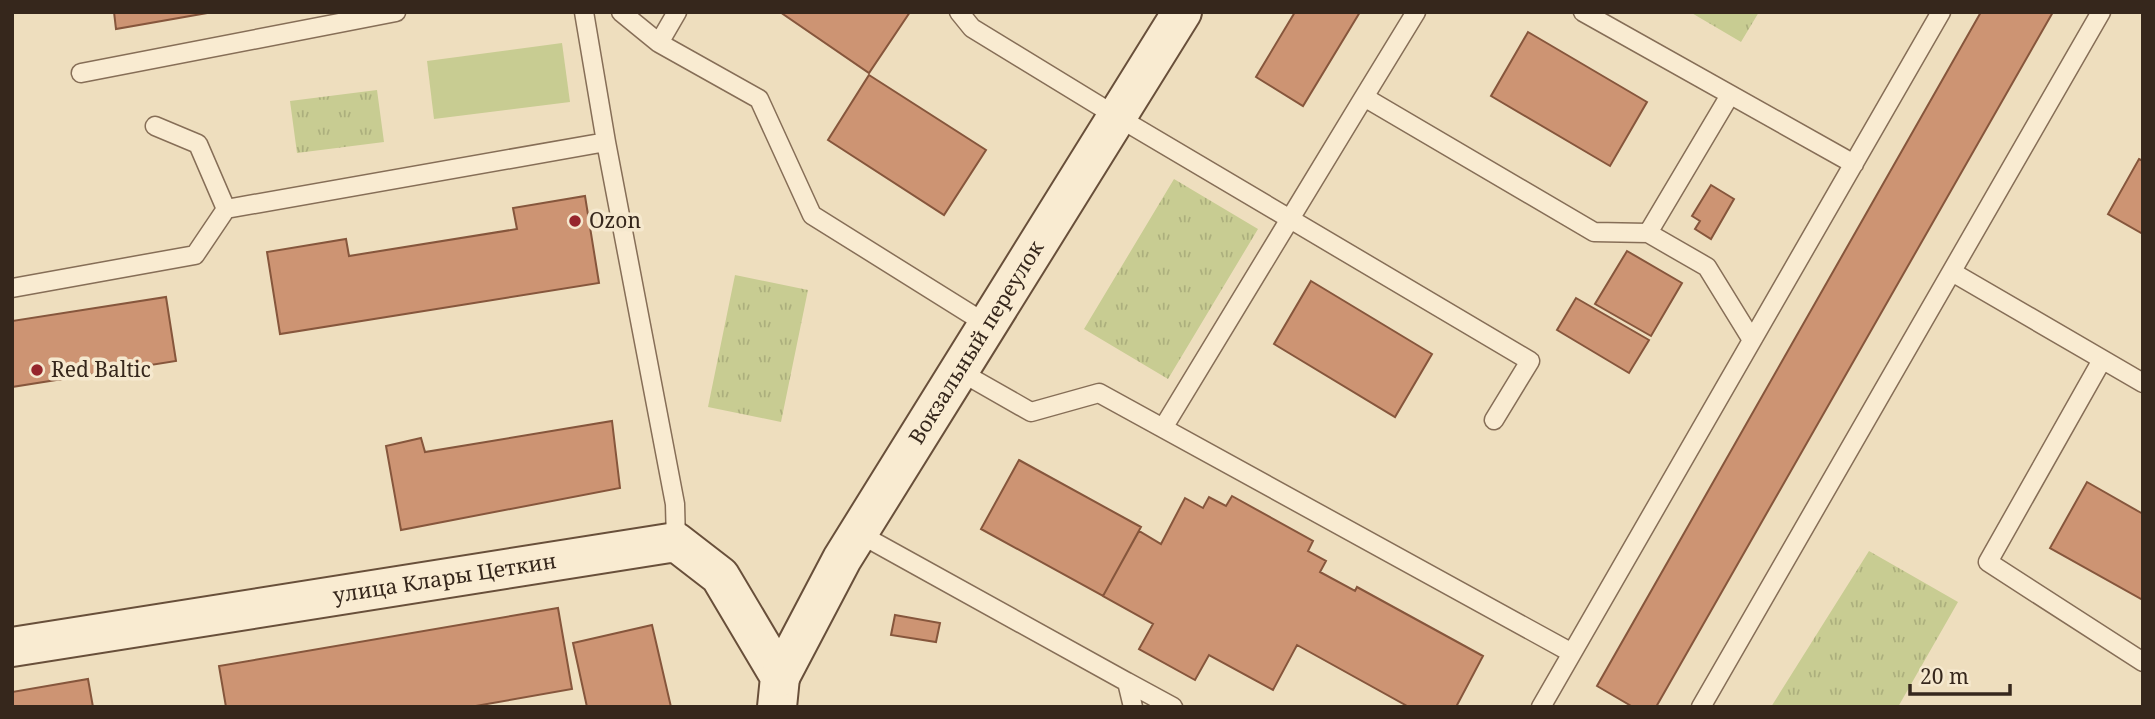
<svg xmlns="http://www.w3.org/2000/svg" width="2155" height="719" viewBox="0 0 2155 719" font-family="'Noto Serif',serif">
<style>
.park{fill:url(#park-tufts)}
.pitch{fill:#c8cc92}
.building{fill:#cd9473;stroke:#86563c;stroke-width:2}
.lines{fill:none;stroke-linecap:round;stroke-linejoin:round}
.lane-casing{stroke:#866e57;stroke-width:21}
.secondary-casing{stroke:#684f3a;stroke-width:42}
.lane{stroke:#f9ebd1;stroke-width:18}
.secondary{stroke:#f9ebd1;stroke-width:38}
.poi-dot{fill:#96262c;stroke:#f5e8ce;stroke-width:2.5}
.labels{text-anchor:middle;stroke-width:7;stroke-linejoin:round;paint-order:stroke}
.poi-label{font-size:21px;fill:#36271c;stroke:#f5e8ce;text-anchor:start}
.street-label{font-size:21px;fill:#36271c;stroke:#f5e8ce}
</style>
<defs>
<pattern id="park-tufts" width="24" height="20" patternUnits="userSpaceOnUse" patternTransform="scale(1.75)"><rect width="24" height="20" fill="#c8cc92"/><path d="M3 7l-1-3M5 7V3M7 7l1-3M15 17l-1-3M17 17v-4M19 17l1-3" fill="none" stroke="#acaf7d"/></pattern>
</defs>
<rect width="100%" height="100%" fill="#eedebe"/>
<path class="park" d="M 1690,12 L 1759,12 L 1741,42 Z
M 377,90 L 384,142 L 297,153 L 290,101 Z
M 1174,179 L 1258,229 L 1168,379 L 1084,329 Z
M 735,275 L 808,290 L 781,422 L 708,407 Z
M 1869,551 L 1958,602 L 1898,707 L 1771,707 Z"/>
<path class="pitch" d="M 562,43 L 570,102 L 434,119 L 427,61 Z"/>
<path class="building" d="M 114,12 L 213,12 L 116,29 Z
M 780,12 L 910,12 L 869,73 Z
M 1295,12 L 1360,12 L 1303,106 L 1256,77 Z
M 1981,12 L 2053,12 L 1656,707 L 1633,707 L 1597,686 Z
M 1528,32 L 1647,102 L 1610,166 L 1491,96 Z
M 869,75 L 986,150 L 944,215 L 828,140 Z
M 2139,159 L 2143,161 L 2143,234 L 2108,214 Z
M 1711,185 L 1734,199 L 1711,239 L 1695,229 L 1700,221 L 1692,216 Z
M 585,196 L 599,283 L 280,334 L 267,252 L 346,239 L 349,256 L 517,229 L 513,208 Z
M 1627,251 L 1682,283 L 1651,336 L 1595,304 Z
M 1311,281 L 1432,354 L 1395,417 L 1274,344 Z
M 166,297 L 176,361 L 12,387 L 12,321 Z
M 1576,298 L 1649,340 L 1629,373 L 1557,330 Z
M 612,421 L 620,488 L 401,530 L 386,446 L 421,438 L 425,452 Z
M 1019,460 L 1141,527 L 1103,596 L 981,529 Z
M 2087,482 L 2143,514 L 2143,600 L 2050,548 Z
M 1232,496 L 1313,541 L 1308,551 L 1326,561 L 1320,572 L 1355,591 L 1357,587 L 1483,656 L 1456,707 L 1409,707 L 1297,645 L 1273,690 L 1209,655 L 1195,680 L 1139,649 L 1153,624 L 1103,596 L 1139,531 L 1161,544 L 1185,498 L 1203,508 L 1209,497 L 1226,506 Z
M 558,608 L 572,689 L 470,707 L 226,707 L 219,666 Z
M 895,615 L 940,623 L 936,642 L 891,635 Z
M 652,625 L 671,707 L 587,707 L 573,643 Z
M 88,679 L 93,707 L 12,707 L 12,692 Z"/>
<g class="lines">
<g class="lane-casing">
<path id="lane" d="M 584,12 L 606,142 L 675,504 L 676,542
M 621,12 L 659,43
M 677,12 L 659,43 L 759,99 L 812,215 L 988,325
M 959,12 L 972,28 L 1116,116 L 1530,361 L 1494,420
M 1416,12 L 1364,97 L 1594,232 L 1648,233 L 1707,267 L 1752,340
M 1583,12 L 1854,164
M 81,73 L 396,12
M 155,126 L 198,144 L 226,209
M 1648,233 L 1730,95
M 1952,272 L 2143,383
M 12,288 L 195,255 L 226,209 L 606,142
M 2102,360 L 1988,562 L 2143,662
M 959,371 L 1031,412 L 1099,393 L 1572,653
M 1163,428 L 1364,97
M 858,533 L 1127,682 L 1133,707
M 1127,682 L 1173,707
M 1541,707 L 1941,12
M 1701,707 L 2101,12"/>
</g>
<g class="secondary-casing">
<g id="secondary">
<path id="s1" d="M 12,647 L 676,542 L 720,576 L 780,677 L 777,707"/>
<path id="s2" d="M 780,677 L 842,559 L 1182,12"/>
</g>
</g>
<use href="#lane" class="lane"/>
<use href="#secondary" class="secondary"/>
</g>
<g class="poi-dot">
<circle cx="575" cy="221" r="7"/>
<circle cx="37" cy="370" r="7"/>
</g>
<g class="labels">
<g class="poi-label">
<text x="589" y="228">Ozon</text>
<text x="51" y="377">Red Baltic</text>
</g>
<g class="street-label">
<text dy="7" stroke="none"><textPath href="#s2" startOffset="388">Вокзальный переулок</textPath></text>
<text dy="7" stroke="none"><textPath href="#s1" startOffset="438">улица Клары Цеткин</textPath></text>
</g>
</g>
<rect width="2155" height="719" fill="none" stroke="#36271c" stroke-width="28"/>
<path d="M1910 684v10h100v-10" fill="none" stroke="#36271c" stroke-width="3.5"/>
<text x="1920" y="684" font-size="21" fill="#36271c" stroke="#f5e8ce" stroke-width="5" paint-order="stroke">20 m</text>
</svg>
